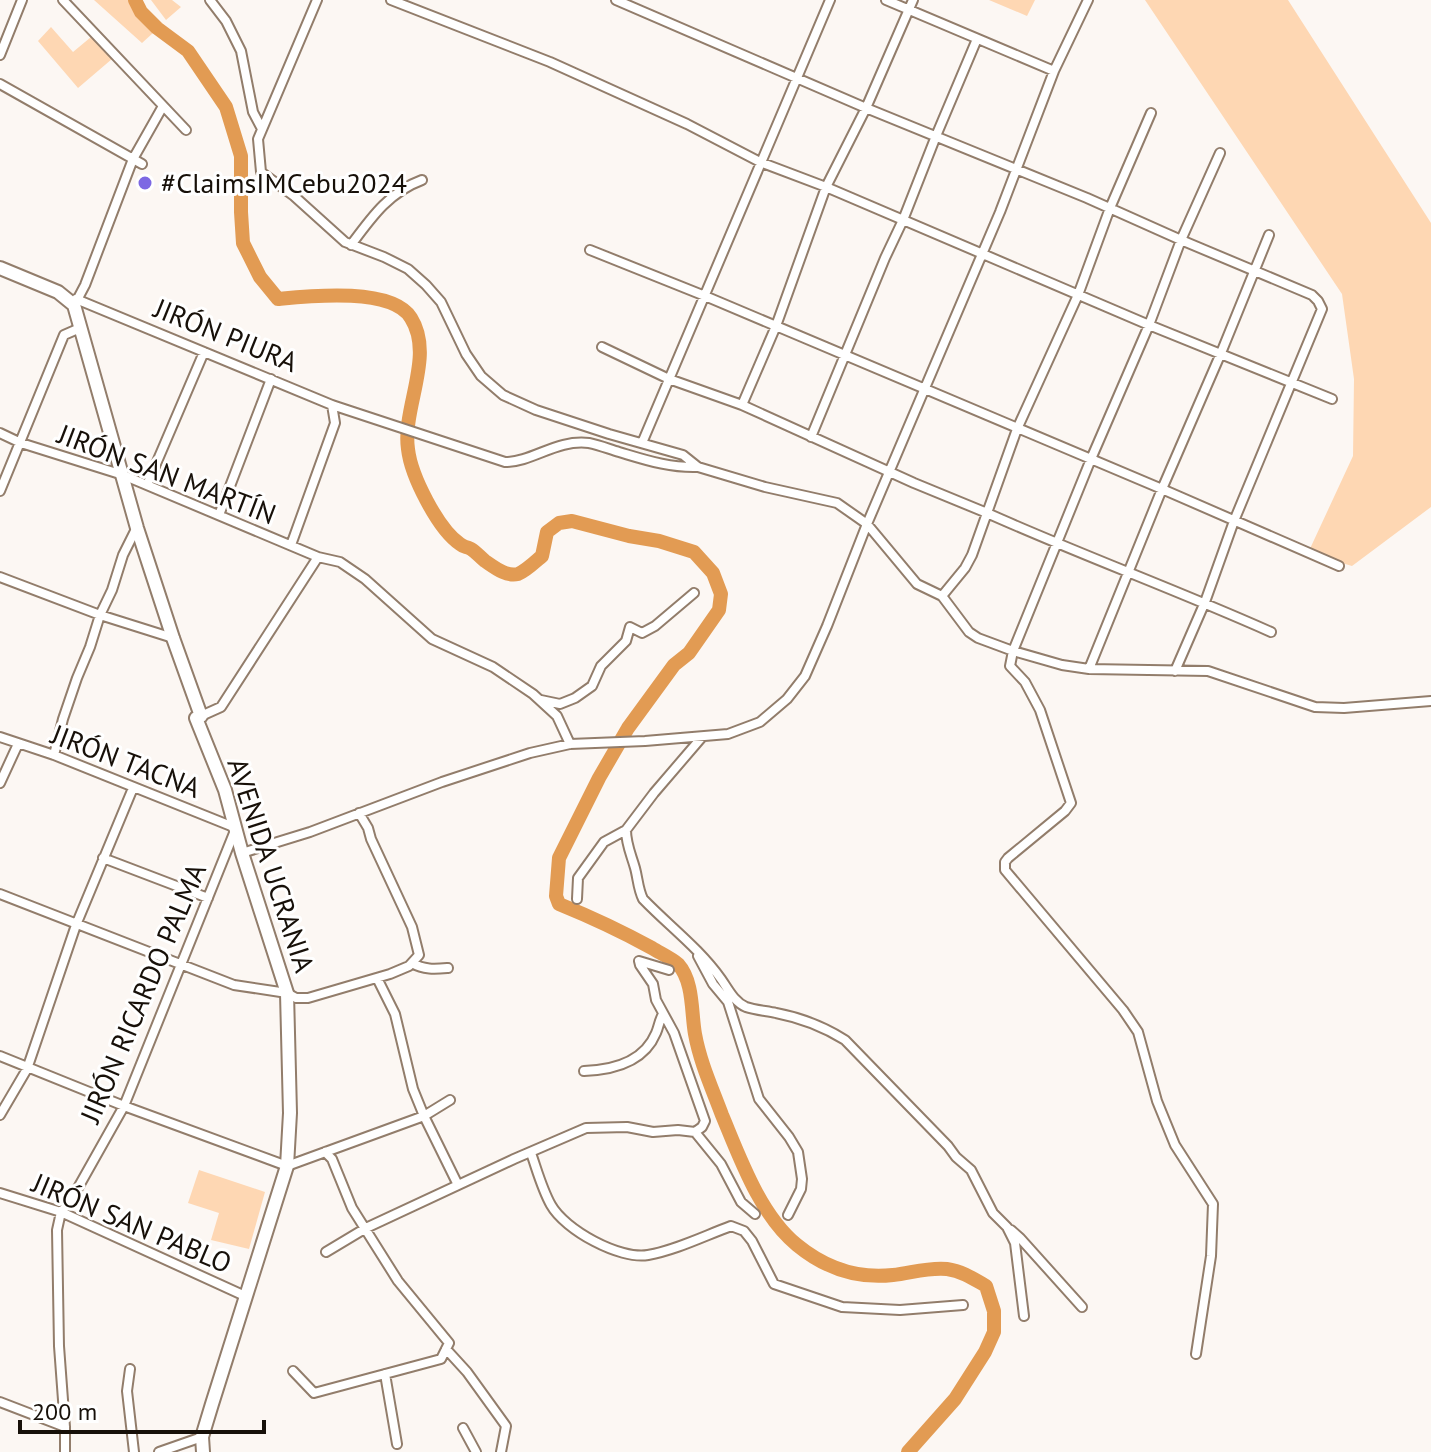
<svg xmlns="http://www.w3.org/2000/svg" width="1431" height="1452" viewBox="0 0 1431 1452" font-family="'PT Sans',sans-serif">
<style>
.green{fill:#fed7b3}
.lines{fill:none;stroke-linecap:round;stroke-linejoin:round}
.river{stroke:#e29b53;stroke-width:14}
.street-casing{stroke:#927d6b;stroke-width:12}
.secondary-casing{stroke:#927d6b;stroke-width:16}
.street{stroke:#fff;stroke-width:8}
.secondary{stroke:#fff;stroke-width:12}
.poi-dot{fill:#7d68e3;stroke:#fff;stroke-width:3}
.labels{text-anchor:middle;stroke-width:6;stroke-linejoin:round;paint-order:stroke}
.poi-label{font-size:28px;fill:#171009;stroke:#fff;text-anchor:start}
.street-label{font-size:28px;fill:#171009;stroke:#fff}
</style>
<rect width="100%" height="100%" fill="#fcf7f3"/>
<path class="green" d="M 94,0 L 131,0 L 153,33 L 142,43 Z
M 151,0 L 172,0 L 181,7 L 166,20 Z
M 989,0 L 1035,0 L 1027,16 Z
M 1145,0 L 1288,0 L 1431,223 L 1431,507 L 1352,566 L 1308,553 L 1353,456 L 1354,379 L 1342,294 Z
M 51,27 L 73,52 L 91,37 L 112,59 L 78,88 L 38,41 Z
M 199,1170 L 265,1192 L 249,1249 L 211,1240 L 219,1213 L 188,1203 Z"/>
<g class="lines">
<path class="river" d="M 135,0 L 141,12 L 157,28 L 188,51 L 226,107 L 241,156 L 241,212 L 243,243 L 260,277 L 278,299 C 309,296 392,287 411,318 C 435,356 402,408 408,449 C 411,476 438,529 460,544 C 465,548 465,546 471,549 C 476,552 480,557 485,561 C 494,567 506,577 518,574 C 526,571 536,561 542,556 L 547,532 L 559,523 L 572,521 L 629,536 L 659,541 L 694,552 L 713,573 L 721,594 L 719,610 L 689,653 L 674,665 L 628,728 L 599,778 L 559,858 L 556,896 L 559,904 C 591,917 621,931 652,948 C 660,953 671,958 678,964 C 694,982 691,1012 695,1034 C 700,1062 712,1088 722,1115 C 740,1158 760,1215 797,1245 C 825,1268 858,1279 893,1275 C 911,1273 929,1267 947,1269 C 962,1271 974,1279 986,1286 L 994,1311 L 994,1332 L 985,1352 L 955,1399 L 908,1452"/>
<g class="street-casing">
<path id="street" d="M 63,0 L 186,130
M 210,0 L 226,21 L 241,51 L 253,112 L 262,129
M 317,0 L 258,139 L 261,172 L 294,196 L 345,242 L 384,257 L 408,269 L 426,285 L 441,302 L 466,354 L 481,376 L 503,395 L 536,410 L 609,434 L 683,455 L 698,467 L 765,487 L 837,503 L 867,524 L 917,584 L 942,596 L 969,632 L 978,638 L 1013,651 L 1062,665 L 1089,669 L 1208,671 L 1315,707 L 1344,708 L 1431,701
M 391,0 L 550,62 L 687,124 L 760,162 L 826,187 L 1149,325 L 1332,399
M 616,0 L 866,108 L 1087,198 L 1181,240 L 1312,295 L 1318,301 L 1322,309 L 1234,521 L 1205,602 L 1175,671
M 886,0 L 1054,71
M 0,55 L 22,0
M 0,84 L 142,164
M 1151,113 L 1110,208 L 1078,295 L 1017,429 L 987,513 C 1081,555 1177,590 1271,632
M 351,245 C 371,218 389,192 422,180
M 590,250 L 705,296 L 1162,489 L 1339,566
M 76,299 L 332,405 L 505,462 C 533,462 556,439 589,443 C 599,445 609,449 619,452 C 646,460 669,468 698,467
M 75,304 L 85,285 L 133,159 L 163,106
M 602,347 L 669,379 L 742,405 L 914,483 L 987,513 L 972,555 L 965,568 L 942,596
M 742,405 L 776,326 L 826,187 L 866,108 L 913,0
M 0,433 L 21,443 L 123,475 L 318,557 L 340,562 L 365,579 L 432,639 L 493,667 L 533,694 L 557,716 L 570,744
M 811,437 L 885,258 L 903,220 L 936,136 L 977,39
M 642,443 L 830,0
M 147,485 L 204,352
M 0,491 L 64,335 L 80,328
M 219,515 L 271,379
M 291,545 L 335,423 L 332,405
M 0,577 L 100,615 L 173,638
M 1089,669 L 1162,489 L 1221,353 L 1269,235
M 541,700 L 560,704 L 575,698 L 592,686 L 601,666 L 626,641 L 630,627 L 642,633 L 655,626 L 694,593
M 201,716 L 221,707 L 318,557
M 0,737 L 54,755 L 236,828 L 124,1106 L 70,1202 L 61,1212 L 57,1230 L 59,1346 L 65,1427 L 65,1452
M 54,755 L 63,719 L 77,678 L 90,647 L 100,615 L 112,590 L 123,555 L 136,529
M 0,783 L 18,744
M 626,830 C 626,844 631,854 635,868 C 638,879 638,889 643,899 C 669,926 699,948 721,979 C 728,989 734,1002 746,1007 C 755,1010 767,1011 776,1013 C 802,1018 823,1026 845,1040 L 948,1146 L 956,1157 L 971,1170 L 993,1213 L 1007,1227 L 1015,1243 L 1024,1316
M 242,853 L 310,832 L 442,782 L 530,753 L 570,744 L 645,741 L 728,734 L 760,722 L 787,699 L 805,676 L 827,626 L 867,524 L 1000,212 L 1054,71 L 1088,0
M 103,858 L 208,898
M 0,894 L 234,985 L 287,993 L 296,998 L 308,998 L 390,974 L 409,966 L 419,955 L 412,927 L 371,839 L 368,828 L 359,813
M 577,899 L 578,878 L 604,842 L 626,830 L 654,793 L 702,737
M 698,956 L 713,984 L 728,1002 L 759,1099 L 789,1137 L 798,1152 L 802,1179 L 801,1189 L 788,1215
M 412,963 C 424,970 435,969 448,968
M 377,978 L 395,1014 L 413,1089 L 424,1116 L 458,1185
M 0,1056 L 124,1106 L 287,1166 L 424,1116 L 450,1100
M 584,1071 C 612,1070 644,1062 656,1033 C 659,1026 659,1021 663,1014
M 0,1115 L 27,1069 L 76,925 L 133,788
M 695,1132 L 721,1164 L 741,1202 L 755,1214
M 531,1153 C 537,1170 542,1189 551,1205 C 565,1230 620,1260 648,1255 C 676,1250 704,1236 731,1226 L 744,1231 L 752,1241 L 774,1284 L 842,1307 L 900,1310 L 963,1305
M 0,1193 L 61,1212 L 245,1296
M 1011,1230 L 1020,1238 L 1082,1307
M 326,1252 L 366,1228 L 514,1159 L 586,1128 L 627,1127 L 653,1132 L 678,1130 L 695,1132 L 702,1127 L 705,1121 L 674,1033 L 656,1000 L 653,984 L 640,965 L 639,961 L 669,970
M 446,1349 L 467,1372 L 506,1426 L 501,1452
M 1196,1354 L 1211,1256 L 1213,1204 L 1175,1145 L 1157,1101 L 1138,1032 L 1123,1010 L 1005,870 L 1005,862 L 1008,858 L 1065,811 L 1071,803 L 1040,710 L 1025,682 L 1010,666 L 1013,651 L 1091,459 L 1149,325 L 1181,240 L 1220,153
M 130,1369 L 127,1391 L 134,1452
M 293,1371 L 314,1393 L 441,1359 L 449,1343 L 398,1281 L 352,1208 L 332,1159 L 325,1152
M 385,1374 L 397,1444
M 0,1402 L 65,1427
M 463,1428 L 476,1452
M 159,1452 L 202,1437"/>
</g>
<g class="secondary-casing">
<path id="secondary" d="M 0,268 L 58,292 L 74,305 L 137,528 L 173,638 L 201,716 L 196,718 L 225,790 L 242,853 L 287,993 L 290,1113 L 287,1166 L 212,1404 L 202,1437 L 203,1452"/>
</g>
<use href="#street" class="street"/>
<use href="#secondary" class="secondary"/>
</g>
<circle class="poi-dot" cx="145" cy="183" r="8"/>
<g class="labels">
<g class="poi-label">
<text x="161" y="193">#ClaimsIMCebu2024</text>
</g>
<g class="street-label">
<text transform="translate(226 335) rotate(22)" y="10">JIRÓN PIURA</text>
<text transform="translate(167 474) rotate(21)" y="10">JIRÓN SAN MARTÍN</text>
<text transform="translate(126 761) rotate(21)" y="10">JIRÓN TACNA</text>
<text transform="translate(271 865) rotate(72)" y="10">AVENIDA UCRANIA</text>
<text transform="translate(143 993) rotate(-67)" y="10">JIRÓN RICARDO PALMA</text>
<text transform="translate(132 1223) rotate(23)" y="10">JIRÓN SAN PABLO</text>
</g>
</g>
<path d="M20 1420v12h244v-12" fill="none" stroke="#171009" stroke-width="4"/>
<text x="32" y="1420" font-size="24" fill="#171009" stroke="#ffffff" stroke-width="6" paint-order="stroke">200 m</text>
</svg>
